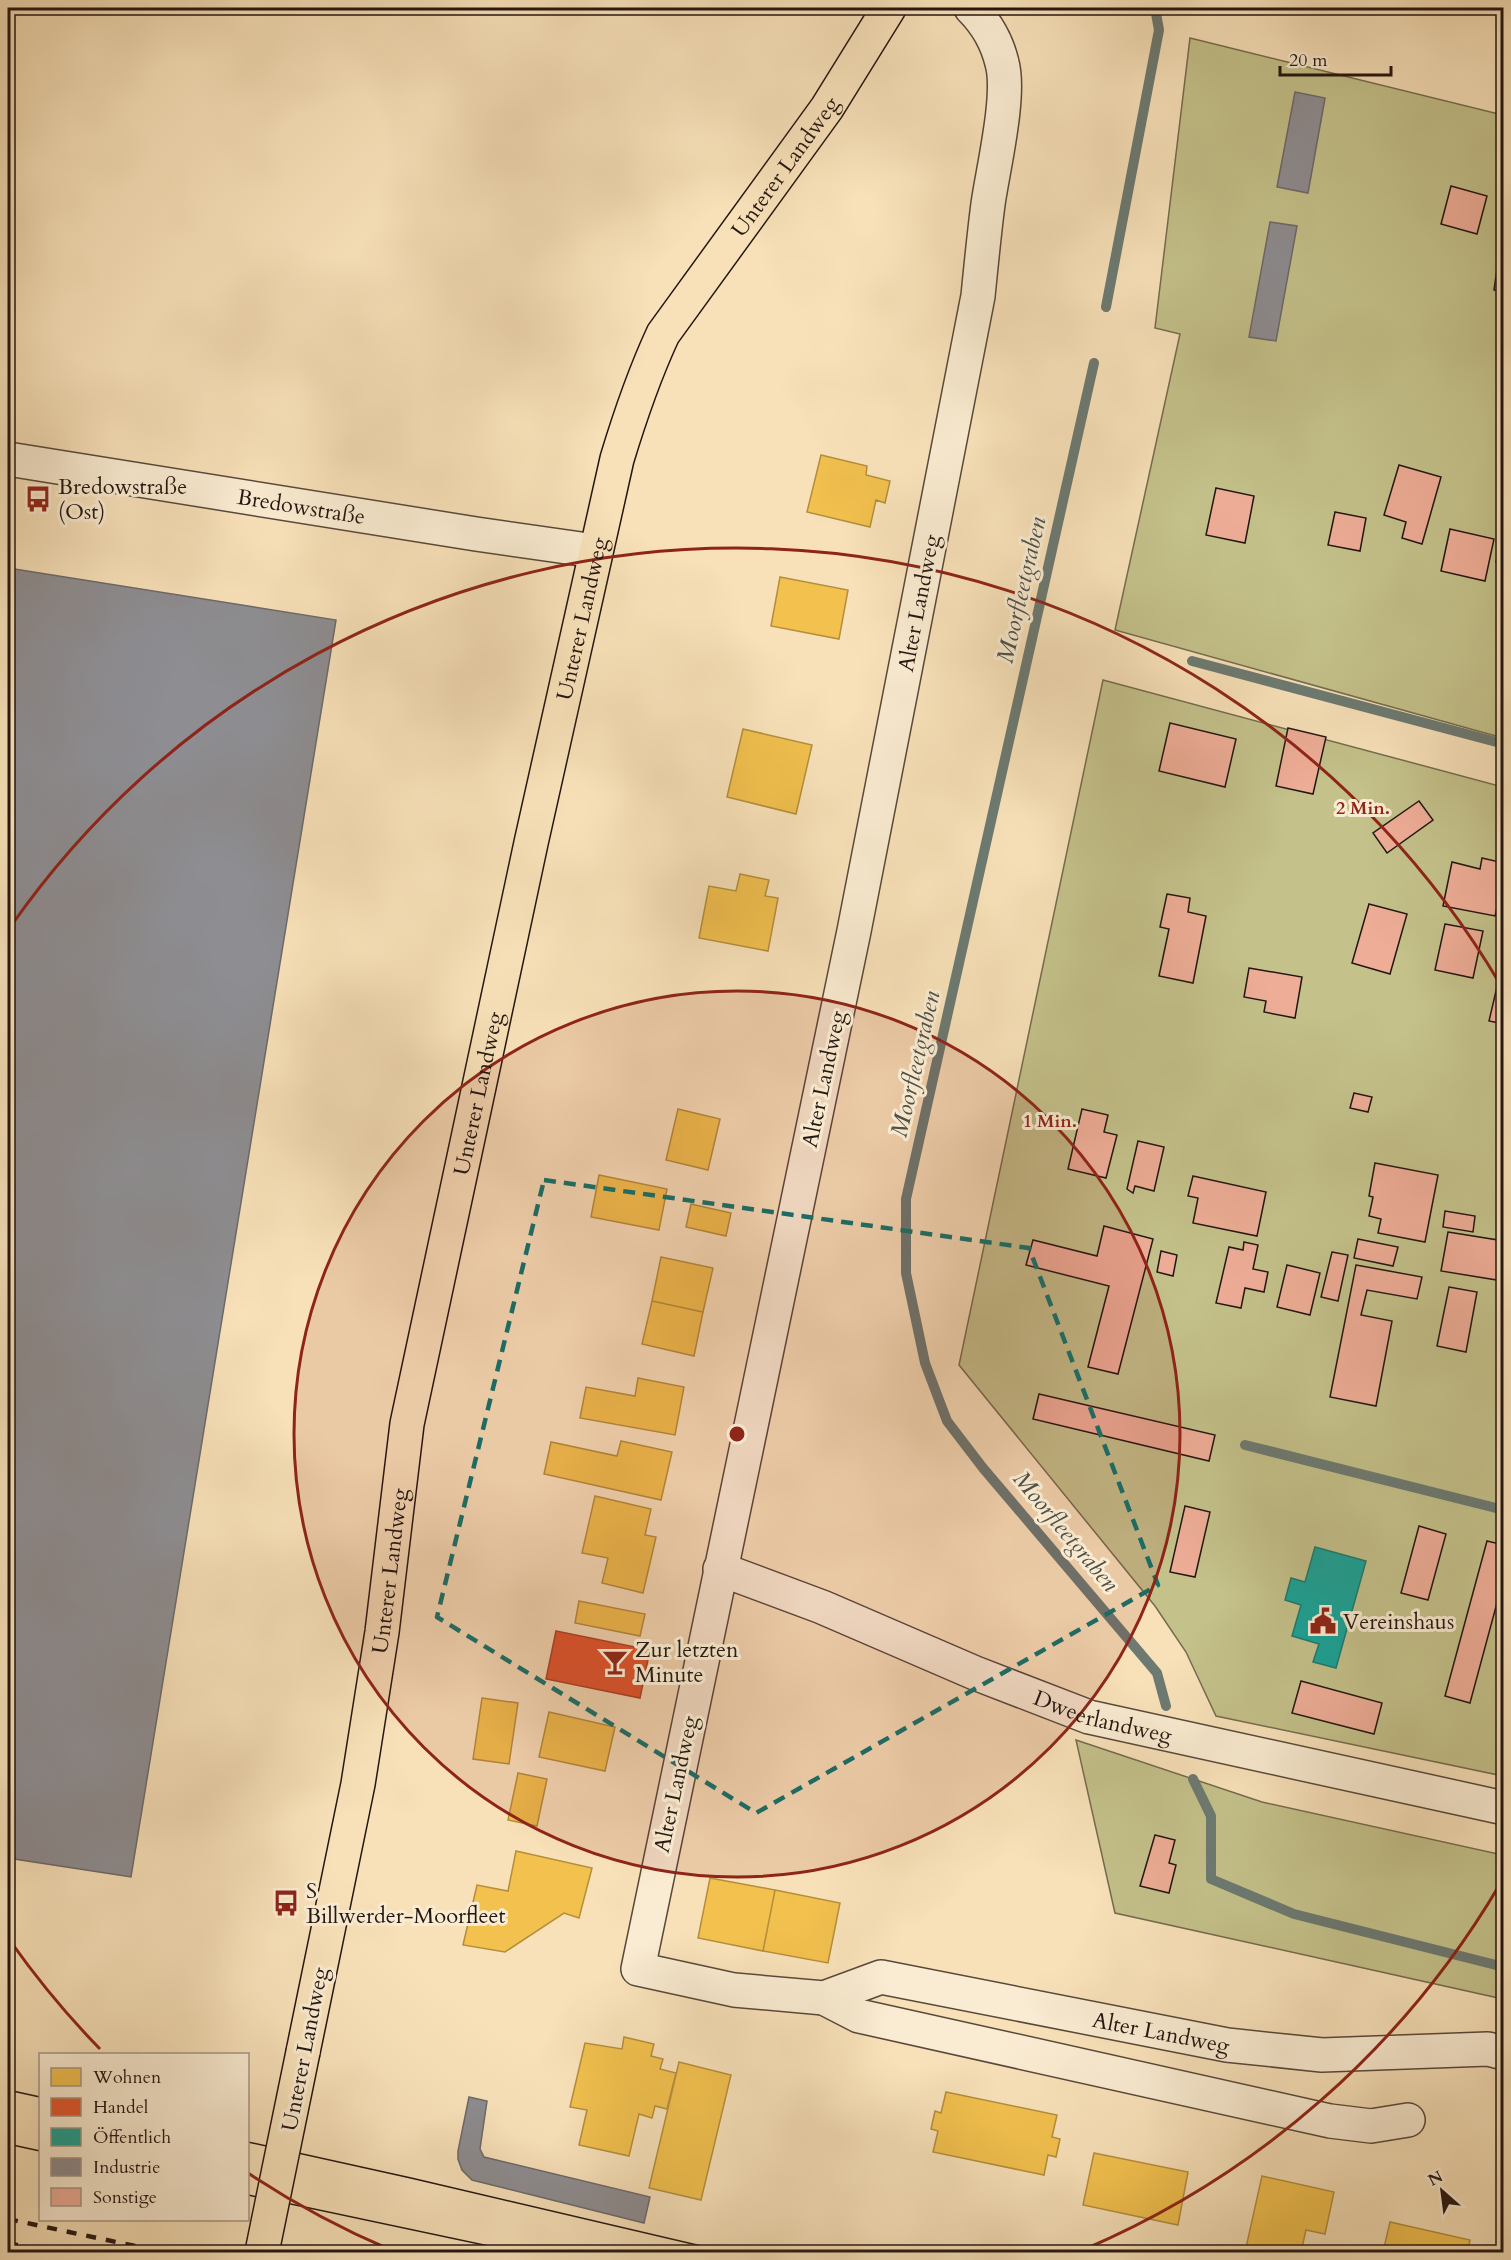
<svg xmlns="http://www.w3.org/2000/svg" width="1511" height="2260" viewBox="0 0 1511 2260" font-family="Cardo,serif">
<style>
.green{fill:#c4c18a;stroke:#746c4e;stroke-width:1.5}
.homes{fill:#f2c14e;stroke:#b48e3c;stroke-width:1.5}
.shops{fill:#e4572e;stroke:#aa4425;stroke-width:1.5}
.public{fill:#17a398;stroke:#1b7970;stroke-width:1.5}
.industry{fill:#8d8d92;stroke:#6d696b;stroke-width:1.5}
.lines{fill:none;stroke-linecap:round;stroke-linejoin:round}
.stream{stroke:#6c7a72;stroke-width:10}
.building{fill:#eead97;stroke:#231611;stroke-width:1.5}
.minor-casing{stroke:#58493b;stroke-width:36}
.major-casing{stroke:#231611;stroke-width:36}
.minor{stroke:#faecd2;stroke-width:33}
.major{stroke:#f8e1b9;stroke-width:33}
.tram{stroke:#231611;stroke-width:1.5}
.rail{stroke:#231611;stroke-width:4.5;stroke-dasharray:10 10;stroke-linecap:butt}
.major-bridge-casing{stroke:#231611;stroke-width:36;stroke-linecap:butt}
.major-bridge{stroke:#f8e1b9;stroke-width:33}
.marked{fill:none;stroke:#0f766e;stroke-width:4.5;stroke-dasharray:12 8;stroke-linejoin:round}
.ring{fill:none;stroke:#8f2418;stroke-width:3}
.labels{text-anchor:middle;stroke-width:6;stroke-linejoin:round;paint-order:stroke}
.street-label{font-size:22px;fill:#231611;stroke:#faecd2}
.poi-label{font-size:22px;fill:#231611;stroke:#faecd2;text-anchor:start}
.water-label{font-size:24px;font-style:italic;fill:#4e5049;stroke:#faecd2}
.centre{fill:#8f2418;stroke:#faecd2;stroke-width:3}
.ring-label{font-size:18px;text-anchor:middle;font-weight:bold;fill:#8f2418;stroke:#faecd2;stroke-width:6;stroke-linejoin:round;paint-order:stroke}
</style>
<rect width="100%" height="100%" fill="#f8e1b9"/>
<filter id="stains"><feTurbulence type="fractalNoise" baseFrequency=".00333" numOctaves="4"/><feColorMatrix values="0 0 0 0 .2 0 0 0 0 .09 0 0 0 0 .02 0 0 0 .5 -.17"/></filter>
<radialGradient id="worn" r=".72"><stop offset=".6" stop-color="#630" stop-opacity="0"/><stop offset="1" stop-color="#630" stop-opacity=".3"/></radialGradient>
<path class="green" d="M 1190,38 L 1503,115 L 1503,738 L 1115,630 L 1180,334 L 1155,328 Z
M 1103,680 L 1503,787 L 1503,1776 L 1216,1716 L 1186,1652 L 1155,1606 L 959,1365 Z
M 1076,1740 L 1262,1802 L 1503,1855 L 1503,1999 L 1115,1913 Z"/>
<path class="homes" d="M 821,455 L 867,466 L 866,475 L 890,481 L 885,503 L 876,500 L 870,527 L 807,512 Z
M 780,577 L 848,590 L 839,639 L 771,626 Z
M 743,729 L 812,745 L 796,814 L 727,797 Z
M 740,874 L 769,880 L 765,896 L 778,898 L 768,951 L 699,938 L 709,886 L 736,891 Z
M 678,1109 L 720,1119 L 708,1170 L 666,1160 Z
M 599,1175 L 667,1189 L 659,1230 L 591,1217 Z
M 691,1204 L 731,1213 L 726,1236 L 686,1227 Z
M 661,1257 L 713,1268 L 703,1312 L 652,1301 Z
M 652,1301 L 703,1312 L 694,1356 L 642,1344 Z
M 638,1378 L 684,1387 L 675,1435 L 580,1418 L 586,1387 L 635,1396 Z
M 621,1441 L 672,1452 L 661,1500 L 544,1474 L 551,1442 L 617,1456 Z
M 595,1496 L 651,1509 L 645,1535 L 656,1537 L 643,1593 L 602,1583 L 608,1558 L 582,1553 Z
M 579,1601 L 645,1614 L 640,1636 L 575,1623 Z
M 482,1698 L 518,1703 L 509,1764 L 473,1759 Z
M 549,1712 L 615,1727 L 605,1771 L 539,1757 Z
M 518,1773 L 547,1779 L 537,1826 L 508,1820 Z
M 516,1851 L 592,1868 L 579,1918 L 564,1913 L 505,1952 L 463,1945 L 477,1885 L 508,1891 Z
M 710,1878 L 775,1890 L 763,1951 L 698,1938 Z
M 775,1890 L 840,1903 L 828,1963 L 763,1951 Z
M 624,2037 L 654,2044 L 651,2056 L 663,2059 L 660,2069 L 676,2073 L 667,2109 L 655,2106 L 652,2118 L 639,2114 L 629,2156 L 579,2145 L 587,2110 L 570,2107 L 585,2043 L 622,2049 Z
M 679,2062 L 731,2075 L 701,2200 L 649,2188 Z
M 946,2092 L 1057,2115 L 1052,2137 L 1060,2139 L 1056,2157 L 1048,2155 L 1044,2175 L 933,2152 L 938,2131 L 931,2129 L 935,2111 L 941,2113 Z
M 1094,2153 L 1188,2172 L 1178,2225 L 1083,2205 Z
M 1262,2176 L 1334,2192 L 1325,2234 L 1306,2230 L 1301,2252 L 1245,2252 Z
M 1390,2222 L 1470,2240 L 1468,2252 L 1383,2252 Z"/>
<path class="shops" d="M 556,1631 L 650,1650 L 640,1698 L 546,1679 Z"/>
<path class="public" d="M 1315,1547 L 1366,1561 L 1336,1668 L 1313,1662 L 1319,1644 L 1292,1636 L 1301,1605 L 1285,1600 L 1291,1578 L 1305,1582 Z"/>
<path class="industry" d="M 1295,92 L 1325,98 L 1308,193 L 1277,187 Z
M 1270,222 L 1297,226 L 1276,341 L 1249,337 Z
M 8,568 L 336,620 L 131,1877 L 8,1858 Z
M 469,2097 L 487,2101 L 480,2149 L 484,2157 L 650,2197 L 644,2223 L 472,2180 L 462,2170 L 458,2159 L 458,2151 Z"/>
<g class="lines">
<path class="stream" d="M 1106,307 L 1159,30 L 1155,8
M 1094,363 L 906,1199 L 906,1273 L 925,1363 L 947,1421 L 983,1468 L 1157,1673 L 1166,1706
M 1192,661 L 1504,744
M 1245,1445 L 1504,1510
M 1193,1779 L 1211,1816 L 1211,1879 L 1294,1914 L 1504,1967"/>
</g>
<path class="building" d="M 1451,186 L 1487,196 L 1477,234 L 1441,224 Z
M 1498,262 L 1504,263 L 1504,292 L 1494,290 Z
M 1399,465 L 1441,477 L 1422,544 L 1402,538 L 1406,522 L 1384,515 Z
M 1216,488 L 1254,496 L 1245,543 L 1206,535 Z
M 1335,512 L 1366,518 L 1360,551 L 1328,545 Z
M 1504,527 L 1504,563 L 1496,562 Z
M 1450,529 L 1494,539 L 1485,581 L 1441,571 Z
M 1170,723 L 1236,739 L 1225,787 L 1159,771 Z
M 1288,728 L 1326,737 L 1313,794 L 1276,786 Z
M 1419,801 L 1433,820 L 1387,853 L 1373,833 Z
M 1482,858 L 1504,863 L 1504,878 L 1495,916 L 1443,906 L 1452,862 L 1480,869 Z
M 1167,894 L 1190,898 L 1188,912 L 1206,916 L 1193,983 L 1159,976 L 1169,929 L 1160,927 Z
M 1369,904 L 1407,914 L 1390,974 L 1352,963 Z
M 1445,924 L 1483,931 L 1473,978 L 1435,970 Z
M 1504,957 L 1504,1024 L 1489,1021 Z
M 1249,968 L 1302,977 L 1295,1018 L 1264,1012 L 1266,1001 L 1244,997 Z
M 1354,1093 L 1372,1097 L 1368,1112 L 1350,1108 Z
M 1082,1109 L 1108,1115 L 1104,1132 L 1117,1135 L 1106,1178 L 1068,1169 Z
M 1138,1141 L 1164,1147 L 1154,1191 L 1135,1186 L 1133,1193 L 1127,1189 Z
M 1375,1163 L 1438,1175 L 1425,1242 L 1378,1233 L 1381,1219 L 1369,1216 L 1373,1197 L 1369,1196 Z
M 1193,1176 L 1266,1192 L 1257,1236 L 1193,1223 L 1198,1198 L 1188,1196 Z
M 1445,1211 L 1475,1216 L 1473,1232 L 1443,1227 Z
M 1104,1226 L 1153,1239 L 1118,1374 L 1088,1367 L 1109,1286 L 1026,1265 L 1033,1240 L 1097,1256 Z
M 1448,1232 L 1504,1241 L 1503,1281 L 1441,1271 Z
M 1358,1239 L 1398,1247 L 1393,1266 L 1354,1258 Z
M 1244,1242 L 1258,1245 L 1253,1269 L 1268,1272 L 1264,1292 L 1245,1288 L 1241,1308 L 1216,1303 L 1229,1247 L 1243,1250 Z
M 1161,1251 L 1177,1255 L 1173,1276 L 1157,1272 Z
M 1332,1252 L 1348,1255 L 1338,1301 L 1321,1297 Z
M 1287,1265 L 1320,1273 L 1310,1315 L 1277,1307 Z
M 1356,1265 L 1422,1277 L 1417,1299 L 1367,1290 L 1361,1315 L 1392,1321 L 1376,1406 L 1330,1397 Z
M 1449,1287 L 1477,1292 L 1466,1352 L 1437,1346 Z
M 1039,1394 L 1215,1435 L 1209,1461 L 1033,1419 Z
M 1185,1506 L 1210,1512 L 1195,1577 L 1170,1572 Z
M 1419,1526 L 1446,1534 L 1428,1600 L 1401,1593 Z
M 1487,1541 L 1504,1545 L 1504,1577 L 1470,1703 L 1445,1696 Z
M 1301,1681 L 1382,1703 L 1374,1734 L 1292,1713 Z
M 1155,1835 L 1175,1840 L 1169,1863 L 1176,1865 L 1169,1893 L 1140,1886 Z"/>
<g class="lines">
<g class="minor-casing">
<g id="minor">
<path id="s1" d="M 971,8 C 986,23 997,42 1002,63 C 1011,95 993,169 988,204 C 984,235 981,266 978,296 L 854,931 L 638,1969 L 734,1990 L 824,1998 L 881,1977 L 1227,2045 L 1322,2055 L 1488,2049 L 1504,2053"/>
<path id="s2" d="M 8,459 L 476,534 L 595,551"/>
<path id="s3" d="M 720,1569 L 822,1607 L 975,1673 L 1089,1717 L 1504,1808"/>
<path d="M 824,1998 L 859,2016 L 1330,2121 L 1371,2126 L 1408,2120"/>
</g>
</g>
<g class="major-casing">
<g id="major">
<path id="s4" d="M 303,2052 L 358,1784 L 382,1632 L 407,1424 L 531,843 L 617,459 C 630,416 644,375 663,334 L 827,108 L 889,8"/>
</g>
</g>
<use href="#minor" class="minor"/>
<use href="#major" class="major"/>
<path class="tram" d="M 8,2090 L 40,2097
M 248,2142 L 411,2178 L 727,2252
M 8,2144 L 40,2151
M 248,2195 L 517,2252"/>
<path class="rail" d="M 8,2219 L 163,2252
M 8,2243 L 50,2252"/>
<g class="major-bridge-casing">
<path id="major-bridge" d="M 262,2252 L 303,2052"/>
</g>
<use href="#major-bridge" class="major-bridge"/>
</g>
<path class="marked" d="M 544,1180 L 1029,1248 L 1158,1585 L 756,1813 L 437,1617 Z"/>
<circle cx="737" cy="1434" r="443" fill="#8f2418" fill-opacity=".12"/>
<g class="ring">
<circle cx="737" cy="1434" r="443"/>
<path d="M1500 1884A886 886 0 0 1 1083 2250M391 2250A886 886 0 0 1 248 2173M100 2049A886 886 0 0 1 11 1942M11 926A886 886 0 0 1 1500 984"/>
</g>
<defs>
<g id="bus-bare" transform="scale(2.07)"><path d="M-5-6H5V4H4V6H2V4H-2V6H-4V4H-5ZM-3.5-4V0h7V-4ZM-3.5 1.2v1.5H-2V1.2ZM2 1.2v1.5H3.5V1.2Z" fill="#8f2418" stroke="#faecd2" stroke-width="2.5" paint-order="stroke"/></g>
<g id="civic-bare" transform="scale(2.07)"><path d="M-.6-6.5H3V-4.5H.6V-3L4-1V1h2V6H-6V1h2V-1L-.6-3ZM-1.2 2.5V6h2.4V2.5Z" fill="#8f2418" stroke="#faecd2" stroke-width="2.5" paint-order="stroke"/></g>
<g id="bar-bare" transform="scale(2.07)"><path d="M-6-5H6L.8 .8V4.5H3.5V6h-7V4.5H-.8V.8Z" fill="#8f2418" stroke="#faecd2" stroke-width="2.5" paint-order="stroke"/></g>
</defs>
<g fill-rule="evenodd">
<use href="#bus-bare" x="38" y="499"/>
<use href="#civic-bare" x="1323" y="1621"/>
<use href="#bar-bare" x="615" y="1662"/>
<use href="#bus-bare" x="286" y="1903"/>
</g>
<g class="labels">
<g class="street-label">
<text dy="8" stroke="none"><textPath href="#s4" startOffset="1965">Unterer Landweg</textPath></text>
<text dy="8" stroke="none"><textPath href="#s2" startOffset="297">Bredowstraße</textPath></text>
<text transform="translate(918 603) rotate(-79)" y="8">Alter Landweg</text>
<text dy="8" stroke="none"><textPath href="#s4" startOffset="1461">Unterer Landweg</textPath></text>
<text transform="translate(823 1079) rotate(-78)" y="8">Alter Landweg</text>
<text dy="8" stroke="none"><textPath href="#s4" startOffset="975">Unterer Landweg</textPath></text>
<text dy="8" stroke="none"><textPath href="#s4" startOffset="489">Unterer Landweg</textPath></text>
<text dy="8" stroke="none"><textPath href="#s3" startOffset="411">Dweerlandweg</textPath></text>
<text transform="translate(675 1784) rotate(-78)" y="8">Alter Landweg</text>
<text dy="8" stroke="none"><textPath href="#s1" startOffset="2541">Alter Landweg</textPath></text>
<text transform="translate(304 2049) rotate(-79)" y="8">Unterer Landweg</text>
</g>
<g class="poi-label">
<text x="58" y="494">Bredowstraße<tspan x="58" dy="25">(Ost)</tspan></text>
<text x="1343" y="1629">Vereinshaus</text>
<text x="635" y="1657">Zur letzten<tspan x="635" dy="25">Minute</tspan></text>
<text x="306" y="1898">S<tspan x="306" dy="25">Billwerder-Moorfleet</tspan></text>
</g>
<g class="water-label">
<text transform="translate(1021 590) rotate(-77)" y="8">Moorfleetgraben</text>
<text transform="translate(915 1064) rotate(-77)" y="8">Moorfleetgraben</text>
<text transform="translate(1066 1531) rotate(50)" y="8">Moorfleetgraben</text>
</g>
</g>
<circle cx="737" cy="1434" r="9" class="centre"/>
<g class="ring-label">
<text x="1363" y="814">2 Min.</text>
<text x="1050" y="1127">1 Min.</text>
</g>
<rect width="1511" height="2260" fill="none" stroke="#f8e1b9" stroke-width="30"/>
<rect x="9" y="9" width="1493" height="2242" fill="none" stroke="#231611" stroke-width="3"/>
<rect x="15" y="15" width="1481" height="2230" fill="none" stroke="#231611" stroke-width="1.5"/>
<rect x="39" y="2053" width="210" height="168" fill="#faecd2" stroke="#a49685" stroke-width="1.5"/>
<rect x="51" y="2068" width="30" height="18" fill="#f2c14e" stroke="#a49685" stroke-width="1.5"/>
<text x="93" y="2083" font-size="18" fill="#231611">Wohnen</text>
<rect x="51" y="2098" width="30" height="18" fill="#e4572e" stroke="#a49685" stroke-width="1.5"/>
<text x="93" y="2113" font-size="18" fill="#231611">Handel</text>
<rect x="51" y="2128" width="30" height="18" fill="#17a398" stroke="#a49685" stroke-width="1.5"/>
<text x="93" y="2143" font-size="18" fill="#231611">Öffentlich</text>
<rect x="51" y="2158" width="30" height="18" fill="#8d8d92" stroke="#a49685" stroke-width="1.5"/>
<text x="93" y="2173" font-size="18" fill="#231611">Industrie</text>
<rect x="51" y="2188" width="30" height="18" fill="#eead97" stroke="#a49685" stroke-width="1.5"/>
<text x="93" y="2203" font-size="18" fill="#231611">Sonstige</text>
<g transform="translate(1442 2191) rotate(332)" stroke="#faecd2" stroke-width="4.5" paint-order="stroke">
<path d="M0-4.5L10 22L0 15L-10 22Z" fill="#231611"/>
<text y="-9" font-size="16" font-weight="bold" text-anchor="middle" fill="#231611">N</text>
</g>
<path d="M1280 66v9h111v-9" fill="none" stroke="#231611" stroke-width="3"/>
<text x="1289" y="66" font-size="18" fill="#231611" stroke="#faecd2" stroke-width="4.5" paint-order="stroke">20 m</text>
<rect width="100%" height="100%" filter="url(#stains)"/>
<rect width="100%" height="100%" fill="url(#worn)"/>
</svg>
